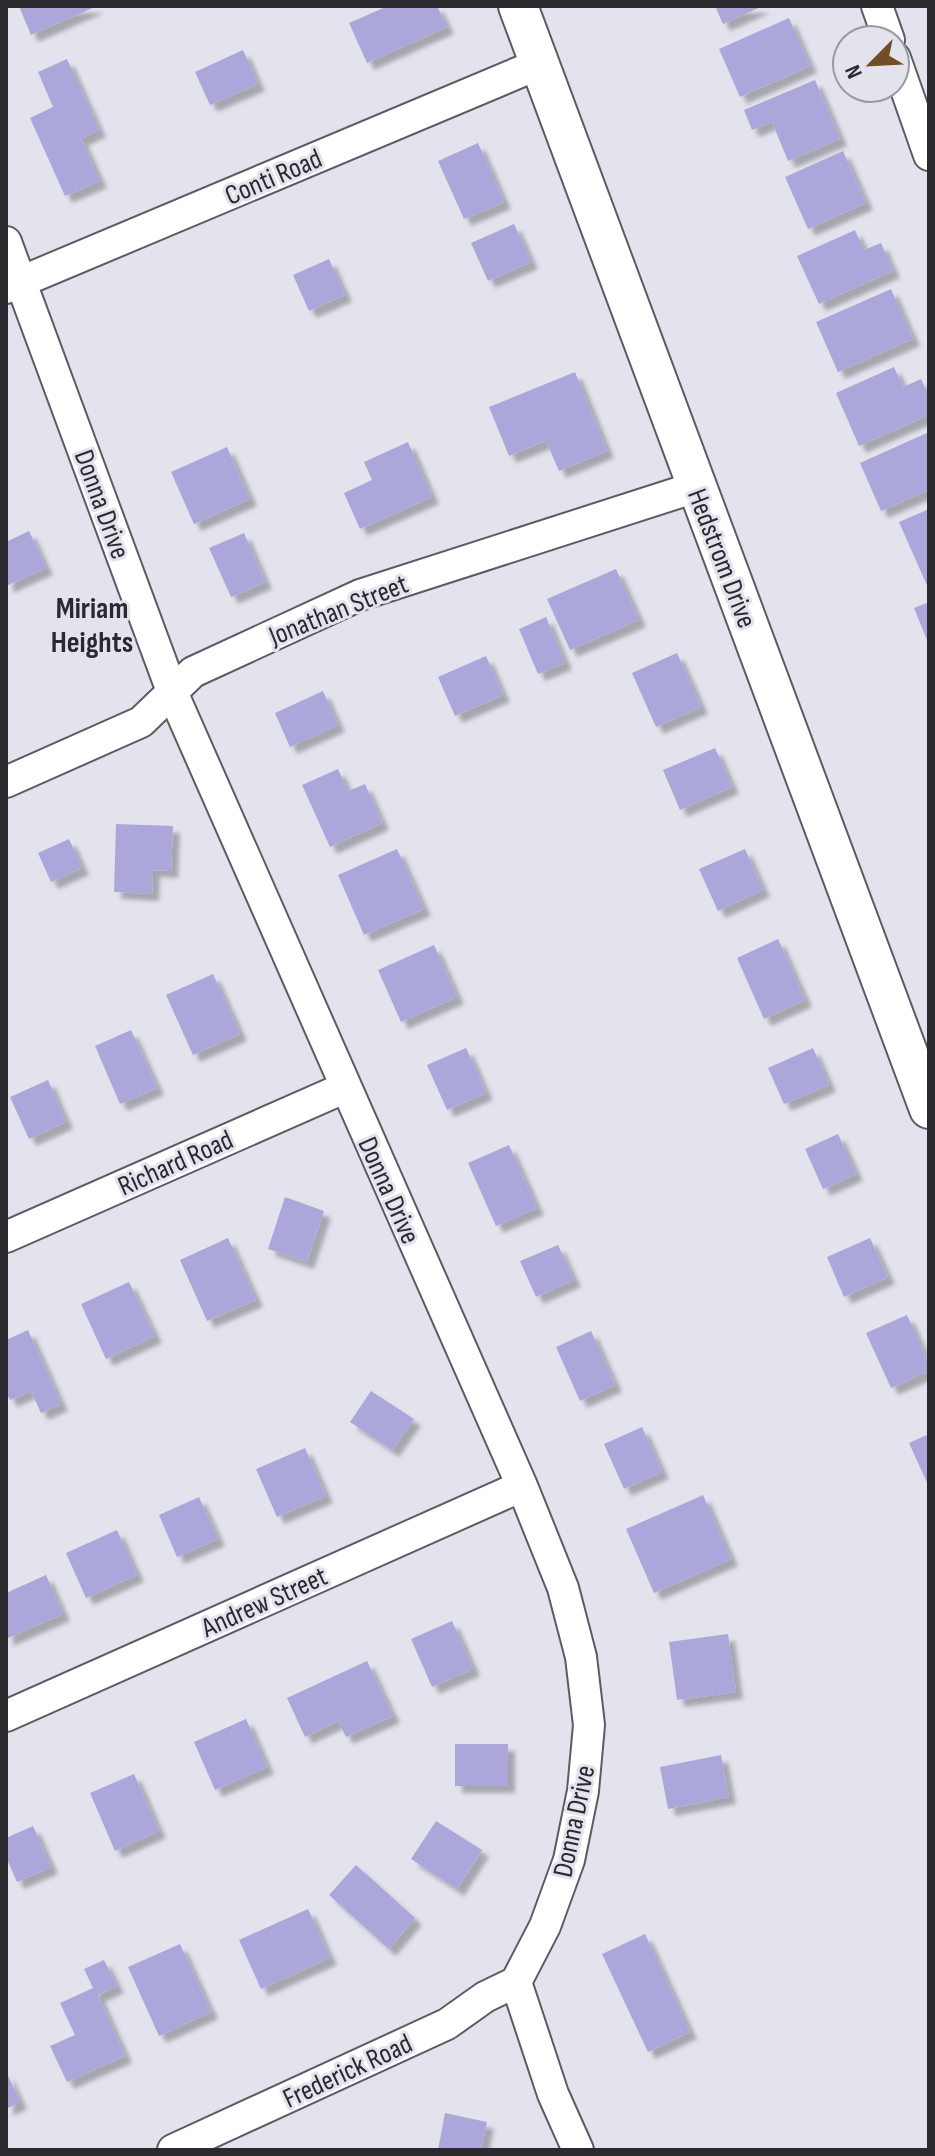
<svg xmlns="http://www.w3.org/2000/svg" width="935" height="2156" viewBox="0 0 935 2156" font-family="'Sofia Sans Condensed',sans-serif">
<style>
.building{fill:#aba7da;filter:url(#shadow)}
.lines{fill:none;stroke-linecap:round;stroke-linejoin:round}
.minor-casing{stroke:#5c5b65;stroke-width:34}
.tertiary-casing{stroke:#5c5b65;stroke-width:42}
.minor{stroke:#fff;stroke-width:30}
.tertiary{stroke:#fff;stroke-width:38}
.labels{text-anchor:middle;stroke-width:6;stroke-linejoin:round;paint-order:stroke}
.street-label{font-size:28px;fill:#2a292e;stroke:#e3e3ee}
.neighbourhood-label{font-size:30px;font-weight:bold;fill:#2a292e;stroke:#e3e3ee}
</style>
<defs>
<filter id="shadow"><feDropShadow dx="7" dy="7" stdDeviation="2" flood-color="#0004"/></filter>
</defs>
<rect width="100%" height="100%" fill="#e3e3ee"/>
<path class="building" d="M 19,6 L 97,6 L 31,35 Z
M 388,6 L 437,6 L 447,27 L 367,63 L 349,23 Z
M 715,6 L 763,6 L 723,24 Z
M 789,18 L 810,66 L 740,97 L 719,49 Z
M 243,50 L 258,84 L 210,105 L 195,72 Z
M 67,59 L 99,130 L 81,139 L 100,181 L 65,196 L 30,118 L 53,107 L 38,72 Z
M 815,80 L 840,139 L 788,161 L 772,122 L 752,130 L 744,110 Z
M 478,143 L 504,202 L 464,219 L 438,161 Z
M 843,151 L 866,203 L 808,229 L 785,177 Z
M 514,224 L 531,262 L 488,281 L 471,243 Z
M 855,230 L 864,250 L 881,243 L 893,271 L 819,304 L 797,256 Z
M 329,259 L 345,295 L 309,311 L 293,275 Z
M 891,289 L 913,339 L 838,372 L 816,322 Z
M 894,367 L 903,387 L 921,379 L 929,396 L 929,415 L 859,446 L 836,393 Z
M 575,372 L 607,451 L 559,471 L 546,441 L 509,456 L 489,407 Z
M 929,432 L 929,490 L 881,511 L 860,463 Z
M 408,442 L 432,497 L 360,529 L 344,493 L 372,480 L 364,462 Z
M 227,447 L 250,499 L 194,524 L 171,472 Z
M 929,509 L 929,590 L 899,522 Z
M 29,531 L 46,568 L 6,586 L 6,542 Z
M 244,533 L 265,582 L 231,597 L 209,548 Z
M 616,569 L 639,620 L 570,650 L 547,599 Z
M 929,602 L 929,645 L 914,608 Z
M 546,617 L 565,663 L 538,674 L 519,629 Z
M 677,653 L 701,707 L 656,727 L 632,673 Z
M 486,656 L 503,695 L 455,716 L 438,677 Z
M 323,691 L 338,725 L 290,747 L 275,713 Z
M 715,748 L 732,787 L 680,810 L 663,770 Z
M 338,769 L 348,791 L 365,784 L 382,823 L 330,847 L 302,785 Z
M 116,824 L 173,826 L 171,871 L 153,870 L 152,894 L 114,892 Z
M 69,839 L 82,868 L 51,882 L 38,853 Z
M 397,849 L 424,909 L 364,935 L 338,875 Z
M 745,849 L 763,890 L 718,911 L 699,869 Z
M 778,939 L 805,1000 L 764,1019 L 737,958 Z
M 434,945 L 457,997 L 401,1022 L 378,970 Z
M 213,974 L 240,1034 L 193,1055 L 166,995 Z
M 131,1030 L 157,1088 L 120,1104 L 95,1046 Z
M 466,1048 L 486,1093 L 447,1110 L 427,1065 Z
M 813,1048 L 829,1085 L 784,1104 L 768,1068 Z
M 48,1080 L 66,1122 L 29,1139 L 10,1097 Z
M 838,1134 L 856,1174 L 823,1189 L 805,1149 Z
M 509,1145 L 537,1208 L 496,1226 L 468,1163 Z
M 285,1197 L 324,1211 L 307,1262 L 268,1249 Z
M 228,1238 L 256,1300 L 207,1321 L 180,1260 Z
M 870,1238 L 888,1277 L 844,1297 L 827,1257 Z
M 558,1245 L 574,1280 L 536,1297 L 520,1261 Z
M 129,1282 L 155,1336 L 106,1359 L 81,1304 Z
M 907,1315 L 929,1364 L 929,1371 L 891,1388 L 866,1333 Z
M 28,1330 L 61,1404 L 41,1413 L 31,1391 L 10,1400 L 6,1392 L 6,1340 Z
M 591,1331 L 615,1385 L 580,1401 L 556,1347 Z
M 371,1391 L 414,1419 L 392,1450 L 350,1422 Z
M 642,1427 L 662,1472 L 624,1489 L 604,1444 Z
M 929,1434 L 929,1487 L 909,1443 Z
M 305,1448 L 326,1496 L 277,1517 L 256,1469 Z
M 703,1495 L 731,1559 L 654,1593 L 626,1529 Z
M 199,1497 L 218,1539 L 177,1557 L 159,1515 Z
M 117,1530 L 137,1575 L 86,1598 L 66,1553 Z
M 46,1575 L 63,1614 L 6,1639 L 6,1593 Z
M 452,1621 L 473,1669 L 432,1687 L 411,1639 Z
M 728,1634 L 736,1692 L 677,1700 L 669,1642 Z
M 367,1661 L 393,1716 L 346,1737 L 338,1721 L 305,1737 L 287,1698 Z
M 246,1719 L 267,1767 L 215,1790 L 194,1742 Z
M 455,1744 L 508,1744 L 508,1786 L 455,1786 Z
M 721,1755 L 729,1797 L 668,1809 L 660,1767 Z
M 134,1774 L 159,1831 L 115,1851 L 90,1793 Z
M 436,1821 L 482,1850 L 457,1889 L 411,1859 Z
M 33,1826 L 51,1867 L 17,1882 L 6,1857 L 6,1838 Z
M 356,1865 L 415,1918 L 389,1949 L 329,1895 Z
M 308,1909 L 330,1958 L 261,1989 L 239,1940 Z
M 645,1934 L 690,2032 L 648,2052 L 602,1954 Z
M 180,1944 L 211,2012 L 159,2036 L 128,1967 Z
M 104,1960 L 117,1986 L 98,1995 L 125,2056 L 67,2082 L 50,2046 L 75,2035 L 60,2003 L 93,1988 L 84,1969 Z
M 6,2071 L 20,2102 L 6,2109 Z
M 445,2113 L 487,2122 L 481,2150 L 438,2150 Z"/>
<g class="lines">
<g class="minor-casing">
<path id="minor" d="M 877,6 L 889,40
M 895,58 L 929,155
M 6,242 L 173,694 L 522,1486 L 563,1588 L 581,1657 L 589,1725 L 583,1791 L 569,1860 L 545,1926 L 516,1982 L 553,2094 L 578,2150
M 6,288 L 539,64
M 6,782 L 141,722 L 193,672 L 360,595 L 696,487
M 6,1237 L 344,1088
M 6,1716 L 522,1486
M 173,2150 L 447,2024 L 485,1997 L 516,1982"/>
</g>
<g class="tertiary-casing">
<path id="tertiary" d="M 518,6 L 929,1109"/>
</g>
<use href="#minor" class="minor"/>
<use href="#tertiary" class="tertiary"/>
</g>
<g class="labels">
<g class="street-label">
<text transform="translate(273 176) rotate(-23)" y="10">Conti Road</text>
<text transform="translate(103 504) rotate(70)" y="10">Donna Drive</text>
<text transform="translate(723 558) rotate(69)" y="10">Hedstrom Drive</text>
<text transform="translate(338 609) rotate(-22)" y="10">Jonathan Street</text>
<text transform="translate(175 1162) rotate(-24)" y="10">Richard Road</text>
<text transform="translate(390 1190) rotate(66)" y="10">Donna Drive</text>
<text transform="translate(264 1601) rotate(-24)" y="10">Andrew Street</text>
<text transform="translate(573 1821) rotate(-78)" y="10">Donna Drive</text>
<text transform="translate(347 2070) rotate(-25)" y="10">Frederick Road</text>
</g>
<g class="neighbourhood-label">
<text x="92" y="618">Miriam<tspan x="92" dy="34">Heights</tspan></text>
</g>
</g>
<rect width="935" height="2156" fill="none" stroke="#2a292e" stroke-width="16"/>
<g transform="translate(871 64) rotate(246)"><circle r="38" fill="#e3e3ee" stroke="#9999a1" stroke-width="2"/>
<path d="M0-6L14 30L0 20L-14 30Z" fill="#724d28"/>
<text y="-12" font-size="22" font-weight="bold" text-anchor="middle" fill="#2a292e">N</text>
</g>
</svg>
